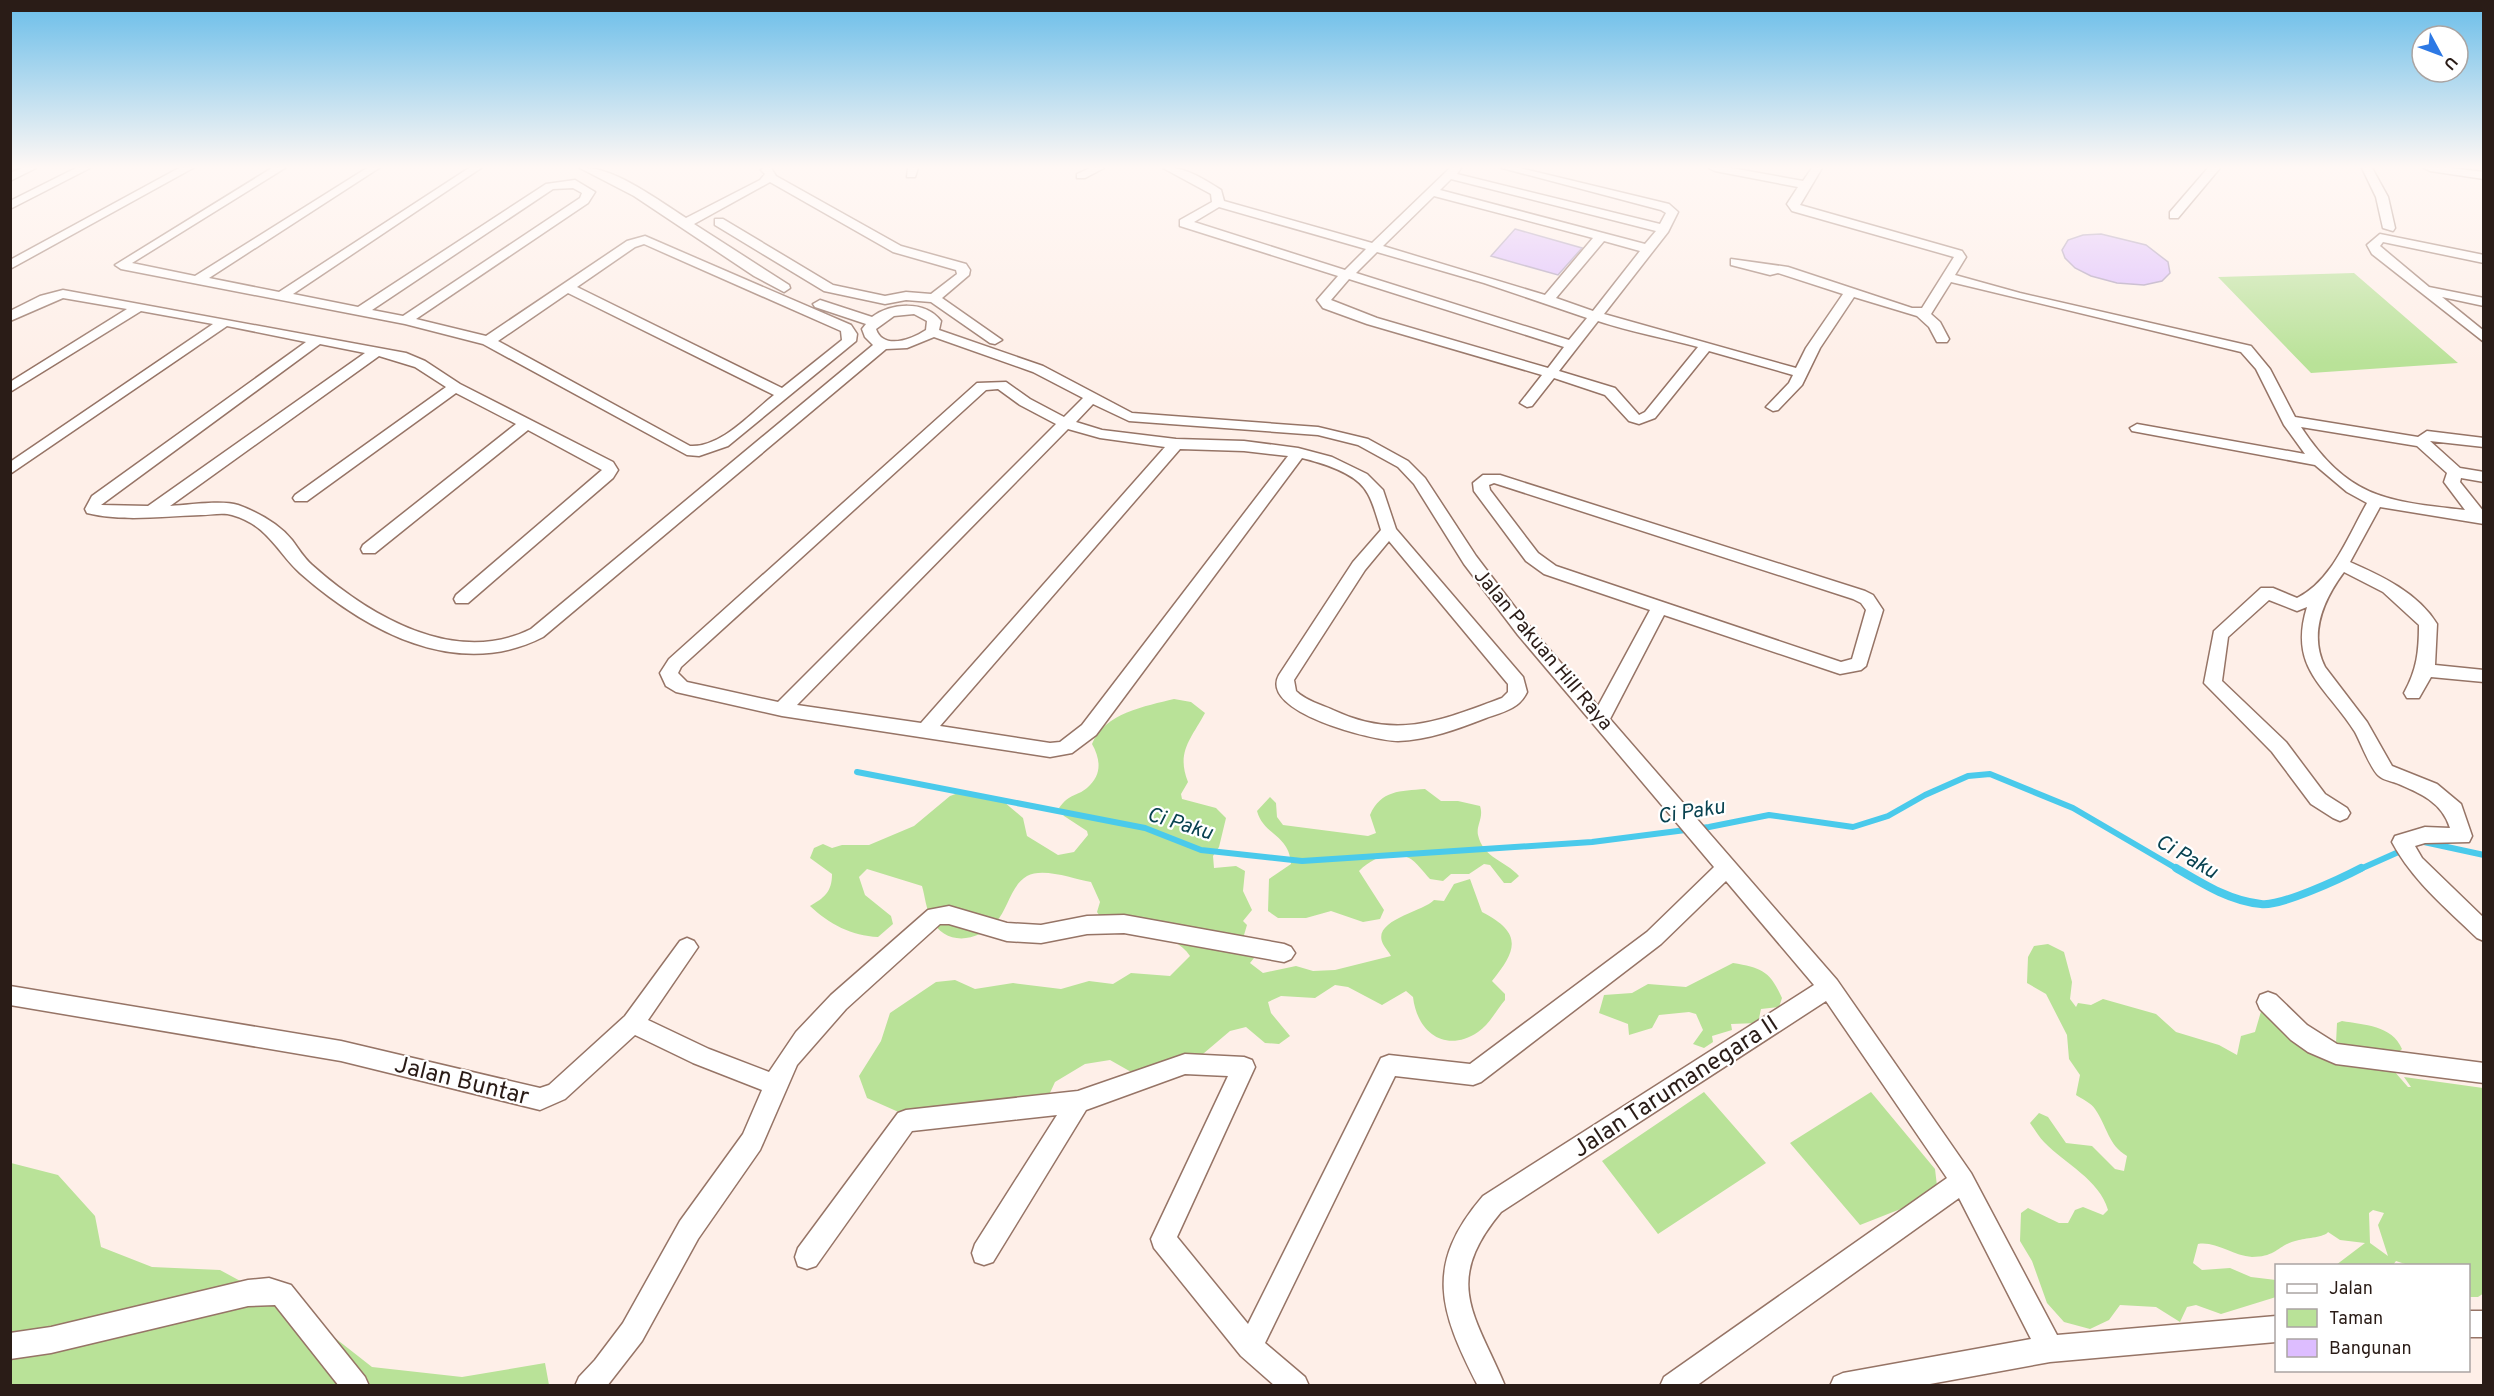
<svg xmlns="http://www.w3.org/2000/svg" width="2494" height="1396" viewBox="0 0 2494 1396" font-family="Overpass,sans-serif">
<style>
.green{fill:#b9e298;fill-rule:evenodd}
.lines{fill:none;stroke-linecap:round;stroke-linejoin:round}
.stream-far1{stroke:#4acaeb;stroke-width:6}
.stream{stroke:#4acaeb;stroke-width:8}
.building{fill:#ddbdff;stroke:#aa9bba;stroke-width:1.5}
.street-casing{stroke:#967466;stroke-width:3}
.street{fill:#fff;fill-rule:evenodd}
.labels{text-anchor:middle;stroke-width:4.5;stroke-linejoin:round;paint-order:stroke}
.street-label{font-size:20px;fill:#2a1c17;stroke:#fff}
.water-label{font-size:21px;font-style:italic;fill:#084250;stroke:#fff}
.near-street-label{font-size:24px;fill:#2a1c17;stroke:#fff}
</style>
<rect width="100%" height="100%" fill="#feefe8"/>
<path class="green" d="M 2354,273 L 2458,363 L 2311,373 L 2218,277 Z
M 1174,699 L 1191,702 L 1205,713 C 1191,739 1176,752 1188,782 L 1181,794 L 1182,799 L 1216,808 L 1226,818 L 1219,847 L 1213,856 L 1214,868 L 1236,866 L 1245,871 L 1243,891 L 1252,910 L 1243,921 L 1247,925 L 1244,935 L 1254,958 L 1250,963 L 1263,973 L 1296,966 L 1313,971 L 1335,970 L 1391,956 C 1389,952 1385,948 1383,944 C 1371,920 1423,912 1434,900 L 1444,901 L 1454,884 L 1470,879 L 1482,912 C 1523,933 1517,950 1492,981 L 1505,994 L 1505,1000 C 1497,1009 1489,1025 1478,1032 C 1445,1054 1417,1032 1413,997 L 1406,991 L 1382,1005 L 1348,987 L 1335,985 L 1315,998 L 1281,996 L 1268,1002 L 1271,1013 L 1290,1036 L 1279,1044 L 1265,1043 L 1246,1027 L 1230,1031 L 1197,1059 L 1140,1077 L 1110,1060 L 1085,1064 L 1055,1082 L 1043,1108 L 903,1114 L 867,1098 L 859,1076 L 881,1041 L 890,1013 L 936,982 L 955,980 L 975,989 L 1013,983 L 1061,989 L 1089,981 L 1113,984 L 1131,973 L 1170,976 L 1190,956 C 1174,931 1130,929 1103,921 L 1097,912 L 1100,902 L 1091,882 C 1074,879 1043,867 1027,876 C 1011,885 1008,909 996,922 C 978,942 944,947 931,918 C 926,909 925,896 922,886 L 867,869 L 859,877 L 865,895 L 891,916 L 893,924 L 878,937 C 852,936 829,924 810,906 C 824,898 832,892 832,874 L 810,858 L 814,848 L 823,844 L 832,848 L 842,845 L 869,845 L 914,826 L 950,796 L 961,792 L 1004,802 L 1023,818 L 1027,836 L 1058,855 L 1074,852 L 1088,835 L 1087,831 L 1064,816 L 1059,808 C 1070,793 1076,797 1087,788 C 1102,775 1101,760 1092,744 C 1104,713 1146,706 1174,699 Z
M 1425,789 L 1441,801 L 1458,801 L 1480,806 C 1484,818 1476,825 1478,835 C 1483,858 1506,861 1519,876 L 1511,883 L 1504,883 L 1490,865 L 1484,864 L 1469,874 L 1451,874 L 1443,881 L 1430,879 C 1424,873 1416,861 1409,858 C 1391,850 1372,858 1359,871 L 1384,910 L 1380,919 L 1363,922 L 1331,911 L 1306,918 L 1278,918 L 1268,911 L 1269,879 L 1291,864 C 1289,834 1264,836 1257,811 L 1270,797 L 1276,803 L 1277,817 L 1283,825 L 1368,836 L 1376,833 L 1370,815 C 1381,790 1400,791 1425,789 Z
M 2048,944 L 2064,952 L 2072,982 L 2070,999 L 2076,1007 L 2078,1003 L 2091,1005 L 2103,999 L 2156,1014 L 2176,1032 L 2219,1045 L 2237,1055 L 2241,1036 L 2255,1032 L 2262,1008 L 2321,1043 L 2336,1043 L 2337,1023 L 2342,1021 C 2364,1025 2392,1025 2402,1049 L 2387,1063 L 2408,1087 L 2411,1087 L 2404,1077 L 2483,1088 L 2484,1293 L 2478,1297 L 2469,1297 L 2468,1266 L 2408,1265 L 2396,1261 L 2393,1265 L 2336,1265 L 2365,1243 L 2340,1240 L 2328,1232 C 2325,1237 2307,1238 2299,1240 C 2278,1244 2278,1257 2252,1257 C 2233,1256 2216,1241 2198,1244 L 2193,1263 L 2202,1270 L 2230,1268 L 2251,1277 L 2276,1280 L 2276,1297 L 2221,1314 L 2196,1305 L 2187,1307 L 2180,1322 L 2156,1307 L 2120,1305 L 2109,1320 L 2090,1329 L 2064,1322 L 2047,1303 L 2032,1261 L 2020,1241 L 2021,1213 L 2028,1208 L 2059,1223 L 2068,1223 L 2075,1210 L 2083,1207 L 2103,1215 L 2108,1210 C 2099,1179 2065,1164 2044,1142 C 2039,1137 2035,1130 2030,1123 L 2039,1113 L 2048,1117 L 2066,1143 L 2092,1146 L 2115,1169 L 2124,1171 L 2127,1156 C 2108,1145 2107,1126 2095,1109 C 2091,1103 2082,1099 2076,1095 L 2080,1075 L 2069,1059 L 2067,1035 L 2046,994 L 2027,983 L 2028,957 L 2034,946 ZM 2373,1210 L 2384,1213 L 2378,1225 L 2388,1256 L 2370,1243 L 2369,1213 Z
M 1733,963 C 1762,968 1770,971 1782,998 L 1779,1007 L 1761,1009 L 1758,1023 L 1731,1024 L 1732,1030 L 1712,1036 L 1713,1042 L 1704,1048 L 1693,1044 L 1703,1030 L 1696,1014 L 1689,1012 L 1659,1015 L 1652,1028 L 1629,1035 L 1628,1024 L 1599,1013 L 1604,995 L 1632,993 L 1648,984 L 1686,987 Z
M 1704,1092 L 1766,1163 L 1658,1234 L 1602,1161 Z
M 1871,1092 L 1935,1169 L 1937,1186 L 1926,1199 L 1860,1225 L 1790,1143 Z
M 11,1163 L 58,1175 L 95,1216 L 101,1247 L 152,1267 L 220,1270 L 312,1320 L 372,1367 L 462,1377 L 545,1363 L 549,1385 L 11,1386 Z"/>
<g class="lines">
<path class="stream-far1" d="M 857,772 L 1145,828 L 1201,850 L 1302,861 L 1592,842 L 1709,827 L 1769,815 L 1853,827 L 1888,816 L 1925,795 L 1968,776 L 1990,774 L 2073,808 L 2179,870
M 2424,842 L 2484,855
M 2358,870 L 2403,850"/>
<path class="stream" d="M 2176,868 C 2203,884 2230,901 2261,904 C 2280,907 2342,878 2361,868"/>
</g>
<path class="building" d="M 1515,229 L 1582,248 L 1558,275 L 1491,256 Z
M 2101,234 L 2146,245 L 2168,262 L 2170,273 L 2162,281 L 2144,285 L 2117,283 L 2091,276 L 2075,268 L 2065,258 L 2062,250 L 2068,240 L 2083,235 Z"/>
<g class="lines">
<g class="street-casing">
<path id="street" d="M 22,168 L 36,168 L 10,181 L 10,173 Z
M 76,168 L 90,168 L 10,209 L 10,201 Z
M 179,168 L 193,168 L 10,269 L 10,260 Z
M 272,168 L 285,168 L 132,263 L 195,276 L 367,168 L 379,168 L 209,278 L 279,292 L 469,168 L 481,168 L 293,294 L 358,307 L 546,184 L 575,180 L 595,192 L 588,203 L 416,319 L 486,336 L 627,241 L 645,236 L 851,325 L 857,334 L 856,341 L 728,446 L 699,456 L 687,455 L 483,344 L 405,324 L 121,269 L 115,265 ZM 573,188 L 582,193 L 580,198 L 403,316 L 372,310 L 553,189 ZM 644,244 L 841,331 L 842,340 L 782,388 L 577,287 L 635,247 ZM 568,293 L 774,395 C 751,413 721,448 690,446 L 498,341 Z
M 580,168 C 612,165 659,201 686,218 L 760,180 L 765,174 L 761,170 L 763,168 L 771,168 L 776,176 L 901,246 L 966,264 L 970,270 L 969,275 L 942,298 L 1002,340 L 995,344 L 990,343 L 931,302 L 906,300 L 885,304 L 824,291 L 715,225 L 715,219 L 723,219 L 833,285 L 885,296 L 906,292 L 931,294 L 957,274 L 956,270 L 893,252 L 770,182 L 694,224 L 789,285 L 790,288 L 784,292 L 754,276 L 634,196 Z
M 908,168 L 918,168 L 915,177 L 907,177 Z
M 1090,168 L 1104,168 L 1085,178 L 1077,178 L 1077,174 Z
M 1163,168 C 1184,166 1204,179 1221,190 L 1224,201 L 1372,243 L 1450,168 L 1461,168 L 1457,174 L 1660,224 L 1666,213 L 1661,210 L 1502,168 L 1520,168 L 1669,204 L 1678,212 L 1668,232 L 1604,314 L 1796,368 L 1806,348 L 1843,294 L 1778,273 L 1770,275 L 1731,265 L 1731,259 L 1788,267 L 1912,308 L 1922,308 L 1954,257 L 1792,211 L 1787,204 L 1798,187 L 1715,171 L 1709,168 L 1731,168 L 1803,181 L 1812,168 L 1822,168 L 1800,205 L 1962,251 L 1966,257 L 1955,275 L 2020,293 L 2251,346 L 2270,369 L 2295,417 L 2418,437 L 2427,431 L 2484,438 L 2484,447 L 2430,441 L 2460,468 L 2484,472 L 2484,482 L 2461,478 L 2460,482 L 2484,512 L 2484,524 L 2380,507 L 2350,562 C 2382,576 2418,593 2437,624 L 2435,665 L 2484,670 L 2484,682 L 2431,677 L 2419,698 L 2407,698 L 2404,693 C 2417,670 2419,651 2419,625 L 2383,592 L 2344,572 C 2324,599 2308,633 2325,667 L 2367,722 L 2392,766 L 2437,784 L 2461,804 L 2472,836 L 2469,842 L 2425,843 L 2415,846 L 2422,858 L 2484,918 L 2484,941 L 2477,938 C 2446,908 2412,880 2392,842 L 2395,836 L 2425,827 L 2450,828 C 2442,802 2420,793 2396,783 C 2391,781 2383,780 2379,776 C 2371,770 2361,743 2355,732 C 2326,686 2288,669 2307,607 L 2297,611 L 2269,600 L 2228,637 L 2222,681 L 2286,742 L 2325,794 L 2347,808 L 2350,813 L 2347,818 L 2340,821 L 2333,818 L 2311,804 L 2272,752 L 2204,683 L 2214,631 L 2261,588 L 2273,588 L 2297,598 C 2332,581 2348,536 2367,503 L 2347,492 L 2315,465 L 2132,431 L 2130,428 L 2137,424 L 2305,454 L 2284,425 L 2256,369 L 2241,352 L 1951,282 L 1931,314 L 1940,322 L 1949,339 L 1947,342 L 1937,342 L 1929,327 L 1917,316 L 1854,297 L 1820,348 L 1802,385 L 1778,410 L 1773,411 L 1766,407 L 1789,383 L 1793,375 L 1709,351 L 1655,418 L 1639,424 L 1629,421 L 1605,395 L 1554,378 L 1532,406 L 1527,407 L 1520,403 L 1542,375 L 1367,324 L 1323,308 L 1317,300 L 1338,276 L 1180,226 L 1180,220 L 1212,202 L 1211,194 ZM 1451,179 L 1656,231 L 1645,244 L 1440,190 ZM 1434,196 L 1593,238 L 1545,295 L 1383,246 ZM 1219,207 L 1366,249 L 1345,270 L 1194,222 ZM 1604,241 L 1640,251 L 1593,311 L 1556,298 ZM 1377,252 L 1484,283 L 1587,318 L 1569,340 L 1356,273 ZM 1349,279 L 1564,347 L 1548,368 L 1377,318 L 1331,300 ZM 1598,321 C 1631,332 1665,338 1698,347 L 1645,412 L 1639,415 L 1615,388 L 1559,371 ZM 2301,427 L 2417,446 L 2447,473 L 2444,482 L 2465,510 C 2386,501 2349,499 2301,427 Z
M 2208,168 L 2220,168 L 2178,218 L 2170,218 L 2170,212 Z
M 2362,168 L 2372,168 L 2388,197 L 2395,228 L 2393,231 L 2383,228 L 2376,197 Z
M 2424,168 L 2450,168 L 2484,172 L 2484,179 L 2430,171 Z
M 2380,234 L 2484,255 L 2484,263 L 2383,242 L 2380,246 L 2429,287 L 2484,298 L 2484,306 L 2442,297 L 2484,331 L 2484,342 L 2372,254 L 2367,245 Z
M 63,290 L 406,353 L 425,361 L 460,384 L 613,462 L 618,470 L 613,478 L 468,603 L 456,603 L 454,599 L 456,595 L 602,470 L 528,430 L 375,553 L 363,553 L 361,549 L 363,545 L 516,424 L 456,393 L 307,501 L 295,501 L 293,498 L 295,495 L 446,387 L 415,367 L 379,356 L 170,506 C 188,505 222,500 238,505 C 257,512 279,524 292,540 C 298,548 304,558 312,565 C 369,616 455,667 531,629 L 873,345 L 865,337 L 862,329 L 866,324 L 815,307 L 813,304 L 820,300 L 872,317 C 891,303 925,300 941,321 L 939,330 L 1043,366 L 1132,413 L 1318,427 L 1368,439 L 1408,461 L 1425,478 L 1476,556 L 1530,627 L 1598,706 L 1650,610 L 1544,574 L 1526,561 L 1474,491 L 1473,483 L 1483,475 L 1500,475 L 1865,591 L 1873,595 L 1883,610 L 1866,666 L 1861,670 L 1840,674 L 1664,615 L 1610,719 L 1837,980 L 1971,1173 L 2057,1335 L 2276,1316 L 2276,1342 L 2050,1362 L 1919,1386 L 1830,1386 L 1834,1377 L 1843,1373 L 2031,1339 L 1959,1198 L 1696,1386 L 1660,1386 L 1664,1377 L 1947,1178 L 1826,1001 L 1501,1212 C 1442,1283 1475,1314 1505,1386 L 1478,1386 C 1439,1310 1424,1265 1483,1196 L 1814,985 L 1726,881 L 1661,944 L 1481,1082 L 1473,1085 L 1395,1076 L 1265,1343 L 1305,1377 L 1309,1386 L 1275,1386 L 1241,1356 L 1154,1248 L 1151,1239 L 1228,1076 L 1185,1074 L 1086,1110 L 993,1262 L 984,1265 L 975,1262 L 972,1253 L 975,1244 L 1057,1115 L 912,1131 L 816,1266 L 807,1269 L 798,1266 L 795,1257 L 798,1248 L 898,1113 L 906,1110 L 1078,1091 L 1185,1054 L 1244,1057 L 1252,1060 L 1255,1067 L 1177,1237 L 1248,1324 L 1381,1058 L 1389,1055 L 1470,1064 L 1647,932 L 1714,867 L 1518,635 L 1464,564 L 1414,484 L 1398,467 L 1358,445 L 1318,435 L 1129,421 L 1093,404 L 1076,422 L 1102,430 L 1176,439 L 1244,441 L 1298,448 L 1332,457 L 1367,474 L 1383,490 L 1396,529 L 1523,677 L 1527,692 C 1519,709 1503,712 1486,718 C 1458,729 1428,740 1398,741 C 1374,741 1258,712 1279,675 L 1353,562 L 1381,530 C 1377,518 1374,505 1368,494 C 1358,473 1322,463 1302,458 L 1096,735 L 1072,753 L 1050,757 L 782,716 L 676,692 L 666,686 L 660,673 L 669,659 L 977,383 L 1006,382 L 1030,399 L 1064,417 L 1083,398 L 1033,372 L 934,337 L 907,348 L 886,349 L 543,637 C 457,681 366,631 300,573 C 277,552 268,525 232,515 C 223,512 210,515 201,515 C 164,516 123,522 87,513 L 85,509 L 92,496 L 306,342 L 227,326 L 10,474 L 10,462 L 213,324 L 141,311 L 10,392 L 10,382 L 127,309 L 63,298 L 10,321 L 10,311 L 40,296 ZM 914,314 L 927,321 L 926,330 C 911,340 883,350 876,329 L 894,316 ZM 320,344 L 365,353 L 148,506 L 101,505 ZM 998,389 L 1020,405 L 1056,424 L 778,702 L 687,682 L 678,673 L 681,667 L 986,390 ZM 1068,429 L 1100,438 L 1165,447 L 921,723 L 797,705 ZM 1180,449 L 1244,451 L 1288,456 L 1082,725 L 1060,742 L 1050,743 L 940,726 ZM 1494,483 L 1853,599 L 1861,603 L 1866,610 L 1852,659 L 1841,662 L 1556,566 L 1538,553 L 1490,490 L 1489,485 ZM 1389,541 L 1508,684 L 1508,692 L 1502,698 C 1440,721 1396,740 1333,710 C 1320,704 1306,701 1296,691 L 1294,680 L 1365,570 Z
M 949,906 L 1007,923 L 1041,925 L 1087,916 L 1124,915 L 1284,944 L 1291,947 L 1295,953 L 1291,959 L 1284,962 L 1124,933 L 1087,934 L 1041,943 L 1007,941 L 949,924 L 940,924 L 846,1009 L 797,1065 L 760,1150 L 698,1239 L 642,1341 L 607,1386 L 575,1386 L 579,1377 L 595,1360 L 623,1323 L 680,1221 L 743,1134 L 762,1090 L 693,1063 L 635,1035 L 565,1099 L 540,1110 L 341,1061 L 10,1005 L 10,986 L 341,1041 L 540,1088 L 549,1085 L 625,1016 L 680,941 L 687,938 L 694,941 L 698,947 L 648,1020 L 709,1049 L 769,1072 L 796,1032 L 831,995 L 928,910 Z
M 2268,992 L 2276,995 L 2307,1025 L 2337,1044 L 2484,1063 L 2484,1083 L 2336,1064 L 2308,1052 L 2291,1040 L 2260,1009 L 2257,1002 L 2260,995 Z
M 269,1278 L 291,1285 L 365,1377 L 369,1386 L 339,1386 L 275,1305 L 248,1306 L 51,1353 L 10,1359 L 10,1333 L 51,1327 L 248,1280 Z
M 2468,1311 L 2484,1311 L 2484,1337 L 2468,1337 Z"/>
</g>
<use href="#street" class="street"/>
</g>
<linearGradient id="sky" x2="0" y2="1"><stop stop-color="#69bde9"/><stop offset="0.46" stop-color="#fff8f5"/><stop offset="1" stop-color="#fff8f5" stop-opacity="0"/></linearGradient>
<rect width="2494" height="363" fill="url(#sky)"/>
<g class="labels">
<g class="street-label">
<text transform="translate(1544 649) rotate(50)" y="7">Jalan Pakuan Hill Raya</text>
</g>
<g class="water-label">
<text transform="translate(1691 811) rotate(-9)" y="7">Ci Paku</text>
<text transform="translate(1180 823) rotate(17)" y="7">Ci Paku</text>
<text transform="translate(2187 856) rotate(30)" y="7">Ci Paku</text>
</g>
<g class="near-street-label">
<text transform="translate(462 1080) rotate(14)" y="8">Jalan Buntar</text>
<text transform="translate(1675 1086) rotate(-33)" y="8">Jalan Tarumanegara II</text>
</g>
</g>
<rect width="2494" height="1396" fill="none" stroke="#2a1c17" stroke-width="24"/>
<rect x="2275" y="1264" width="195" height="108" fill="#ffffff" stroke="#aaa4a2" stroke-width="1.5"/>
<rect x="2287" y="1284" width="30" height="9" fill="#ffffff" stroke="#aaa4a2" stroke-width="1.5"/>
<text x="2329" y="1294" font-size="18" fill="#2a1c17">Jalan</text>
<rect x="2287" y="1309" width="30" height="18" fill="#b9e298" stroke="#aaa4a2" stroke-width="1.5"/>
<text x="2329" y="1324" font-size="18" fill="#2a1c17">Taman</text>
<rect x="2287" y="1339" width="30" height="18" fill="#ddbdff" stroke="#aaa4a2" stroke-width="1.5"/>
<text x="2329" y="1354" font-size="18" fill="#2a1c17">Bangunan</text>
<g transform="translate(2440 54) rotate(131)"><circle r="28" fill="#ffffff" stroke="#aaa4a2" stroke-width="1.5"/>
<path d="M0-4.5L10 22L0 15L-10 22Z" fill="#2d79e5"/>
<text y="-9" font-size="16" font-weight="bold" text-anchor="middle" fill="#2a1c17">U</text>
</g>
</svg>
